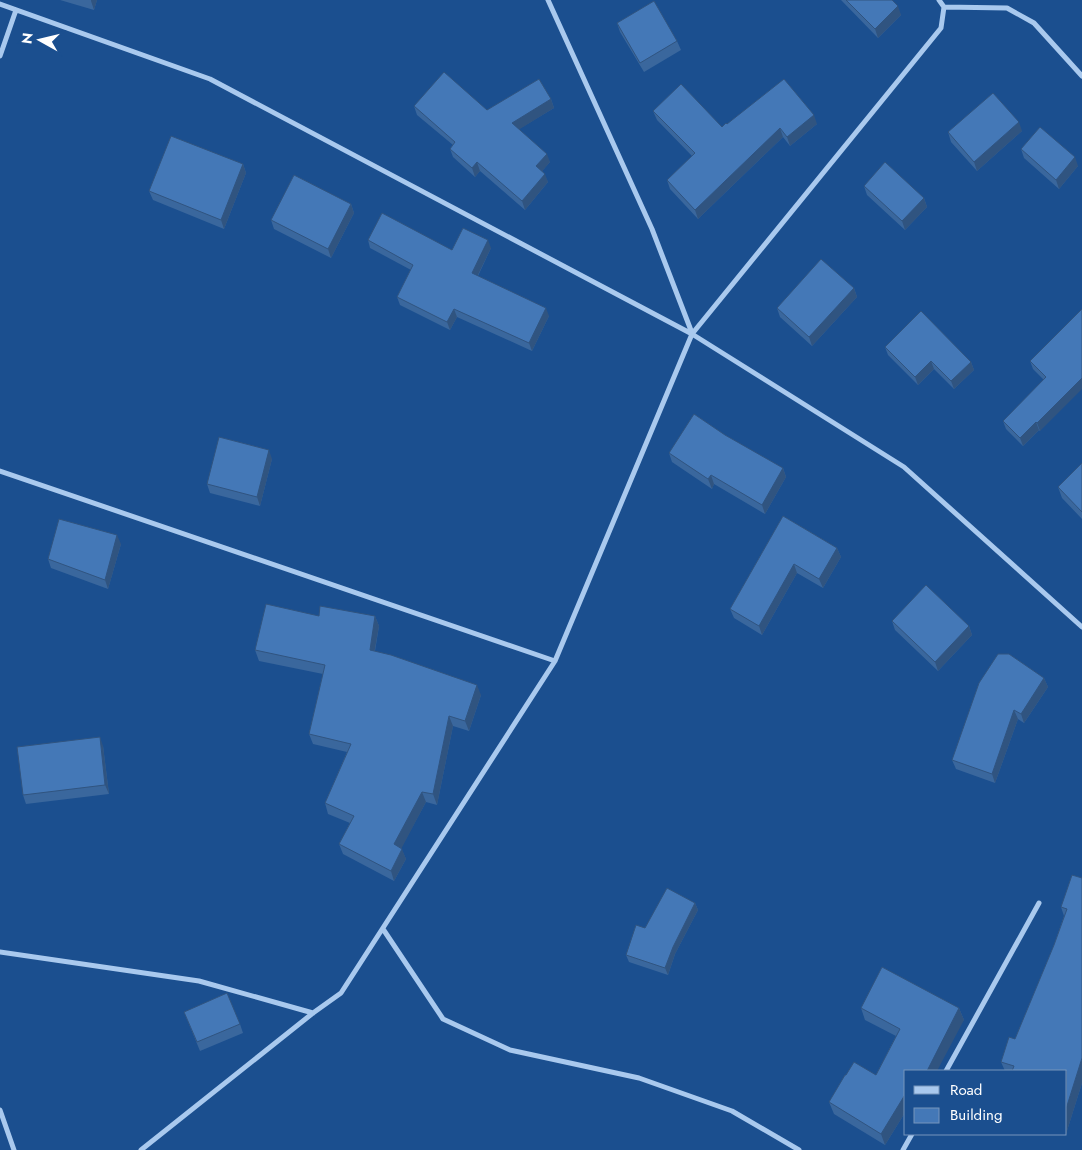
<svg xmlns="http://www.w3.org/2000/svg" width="1082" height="1150" viewBox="0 0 1082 1150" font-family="Jost,sans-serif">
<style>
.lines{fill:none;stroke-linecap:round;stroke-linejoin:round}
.street{stroke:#a9c9ee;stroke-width:5}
.wall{fill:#3a679d}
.shaded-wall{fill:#305480}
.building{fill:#4478b7;stroke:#305480}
</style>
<rect width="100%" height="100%" fill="#1b4f8f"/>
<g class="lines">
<path class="street" d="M 548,0 L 652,229 L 692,333
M 0,4 L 210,79 L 692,334 L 904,467 L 1082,627
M 944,7 L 1007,8 L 1034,23 L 1082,76
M 0,56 L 16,10
M 0,471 L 555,661
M 383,929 L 443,1019 L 510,1050 L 639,1078 L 732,1111 L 799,1150
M 0,952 L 199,981 L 313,1013
M 946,1071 L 1039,903
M 0,1110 L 14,1150
M 141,1150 L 313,1013 L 341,993 L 555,661 L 692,334 L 941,28 L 944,7 L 939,0
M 903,1150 L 912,1134"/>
</g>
<path class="wall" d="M 60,0 L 97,0 L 94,10 Z
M 841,0 L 892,0 L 901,15 L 878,38 Z
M 617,23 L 677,41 L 681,50 L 644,72 L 620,32 Z
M 551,99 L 554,108 L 519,129 L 550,162 L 542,171 L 548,182 L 525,210 L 480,171 L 475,177 L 453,157 L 450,149 L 453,145 L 417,115 L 414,106 L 487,110 Z
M 653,111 L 722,127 L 727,124 L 817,124 L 790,146 L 783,137 L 698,219 L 670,189 L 667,180 L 692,156 L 657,120 Z
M 1022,131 L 977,171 L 951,142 L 948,132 Z
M 1021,149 L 1078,166 L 1059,189 L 1024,158 Z
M 243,164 L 246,173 L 224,229 L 153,200 L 149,191 Z
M 864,186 L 924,198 L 927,207 L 905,230 L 867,195 Z
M 351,204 L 354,213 L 331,258 L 274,229 L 271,220 Z
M 368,240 L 452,250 L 491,248 L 478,276 L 549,316 L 532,351 L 457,317 L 450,330 L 400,305 L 397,297 L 411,270 L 370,248 Z
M 854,288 L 857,297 L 812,346 L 780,317 L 777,308 Z
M 1082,309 L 1040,431 L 1039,430 L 1023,446 L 1006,429 L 1003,421 L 1044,380 L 1033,369 L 1030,361 Z
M 885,347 L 971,362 L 974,370 L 954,389 L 934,369 L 918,385 L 888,355 Z
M 669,453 L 783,468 L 786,477 L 765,514 L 714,484 L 712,489 L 672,462 Z
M 272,459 L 260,506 L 210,493 L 207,484 Z
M 1082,463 L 1082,519 L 1062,498 L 1058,487 Z
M 783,516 L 837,548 L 841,557 L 823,588 L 797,573 L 762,635 L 734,618 L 730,609 Z
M 121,544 L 108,589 L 51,568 L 48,559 Z
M 319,616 L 375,616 L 379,626 L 375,651 L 481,695 L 469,731 L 453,726 L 437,805 L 426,802 L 401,848 L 406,859 L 394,881 L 343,854 L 339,844 L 350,823 L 328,814 L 325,803 L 347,752 L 313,744 L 309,734 L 323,674 L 259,661 L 255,650 Z
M 892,621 L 969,626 L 972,635 L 938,671 L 895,630 Z
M 1044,678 L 1048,687 L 1024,723 L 1018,719 L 995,783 L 956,769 L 952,760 Z
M 103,746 L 109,794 L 26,804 L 23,795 Z
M 1082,878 L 1082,1083 L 1066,1134 L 1064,1134 L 1066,1134 L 1066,1071 L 1005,1071 L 1001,1062 L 1015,1039 L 1054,945 L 1064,916 L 1061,907 Z
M 695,903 L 698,910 L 675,954 L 668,975 L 629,962 L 626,955 Z
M 861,1008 L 959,1008 L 964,1020 L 906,1071 L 906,1111 L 885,1145 L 834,1114 L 829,1102 L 846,1075 L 876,1075 L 896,1036 L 865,1020 Z
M 184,1012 L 240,1024 L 243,1033 L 200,1051 Z"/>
<path class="shaded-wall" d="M 91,0 L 97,0 L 94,10 L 91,1 Z
M 898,6 L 901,15 L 878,38 L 875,29 Z
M 551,99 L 554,108 L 515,132 L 512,123 Z
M 814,115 L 817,124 L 790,146 L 787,137 Z
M 1019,122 L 1022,131 L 977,171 L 974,162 Z
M 780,128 L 783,137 L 698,219 L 695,210 Z
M 547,154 L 550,162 L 539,175 L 536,166 Z
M 1075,157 L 1078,166 L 1059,189 L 1056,180 Z
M 477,162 L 480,171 L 475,177 L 472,168 Z
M 243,164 L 246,173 L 224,229 L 221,220 Z
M 545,174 L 548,182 L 525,210 L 522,201 Z
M 924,198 L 927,207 L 905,230 L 902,221 Z
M 351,204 L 354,213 L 331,258 L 328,249 Z
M 488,240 L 491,248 L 475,281 L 472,273 Z
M 854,288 L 857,297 L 812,346 L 809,337 Z
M 546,308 L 549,316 L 532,351 L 529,343 Z
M 454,309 L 457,317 L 450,330 L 447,322 Z
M 931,361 L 934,369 L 918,385 L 915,377 Z
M 971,362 L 974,370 L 954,389 L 951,381 Z
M 1082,378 L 1082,389 L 1040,431 L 1037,423 Z
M 1036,422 L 1039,430 L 1023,446 L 1020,438 Z
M 269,450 L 272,459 L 260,506 L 257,497 Z
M 783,468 L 786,477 L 765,514 L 762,505 Z
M 711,475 L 714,484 L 712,489 L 708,479 Z
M 117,535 L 121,544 L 108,589 L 105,580 Z
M 837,548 L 841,557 L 823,588 L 819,579 Z
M 794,564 L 797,573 L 762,635 L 759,626 Z
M 375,616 L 379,626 L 373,660 L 370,650 Z
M 969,626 L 972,635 L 938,671 L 935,662 Z
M 1044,678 L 1048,687 L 1024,723 L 1021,714 Z
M 477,685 L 481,695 L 469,731 L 465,721 Z
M 1014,710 L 1018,719 L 995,783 L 992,774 Z
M 449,716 L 453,726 L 437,805 L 433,794 Z
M 100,737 L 103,746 L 109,794 L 105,785 Z
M 422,792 L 426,802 L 398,855 L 394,844 Z
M 402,849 L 406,859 L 394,881 L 391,871 Z
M 695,903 L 698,910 L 675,954 L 668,975 L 665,968 L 673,947 Z
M 959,1008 L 964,1020 L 937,1071 L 927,1071 Z
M 1082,1058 L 1082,1083 L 1066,1134 L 1066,1109 Z
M 906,1093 L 906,1111 L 885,1145 L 881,1134 Z"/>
<path class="building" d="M 846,0 L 892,0 L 898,6 L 875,29 Z
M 654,1 L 677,41 L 640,63 L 617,23 Z
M 444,72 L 487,110 L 539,79 L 551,99 L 512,123 L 547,154 L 536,166 L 545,174 L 522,201 L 477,162 L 472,168 L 450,149 L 455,142 L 414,106 Z
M 784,79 L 814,115 L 787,137 L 780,128 L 695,210 L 667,180 L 695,153 L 653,111 L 681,84 L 722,127 L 726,123 L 727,124 Z
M 993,93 L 1019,122 L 974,162 L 948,132 Z
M 1040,127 L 1075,157 L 1056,180 L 1021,149 Z
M 171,136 L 243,164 L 221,220 L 149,191 Z
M 885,162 L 924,198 L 902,221 L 864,186 Z
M 294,175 L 351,204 L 328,249 L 271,220 Z
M 382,213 L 452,250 L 463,228 L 488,240 L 472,273 L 546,308 L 529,343 L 454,309 L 447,322 L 397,297 L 413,265 L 368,240 Z
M 821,259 L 854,288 L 809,337 L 777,308 Z
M 1082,309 L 1082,378 L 1037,423 L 1036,422 L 1020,438 L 1003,421 L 1046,377 L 1030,361 Z
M 921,311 L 971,362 L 951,381 L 931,361 L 915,377 L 885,347 Z
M 694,414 L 725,435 L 783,468 L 762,505 L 711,475 L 708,479 L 669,453 Z
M 219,437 L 269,450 L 257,497 L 207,484 Z
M 1082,463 L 1082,512 L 1058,487 Z
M 783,516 L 837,548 L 819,579 L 794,564 L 759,626 L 730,609 Z
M 59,519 L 117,535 L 105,580 L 48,559 Z
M 926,585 L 969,626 L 935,662 L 892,621 Z
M 266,604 L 319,616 L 320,606 L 375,616 L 370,650 L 391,655 L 477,685 L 465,721 L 449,716 L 433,794 L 422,792 L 394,844 L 402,849 L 391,871 L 339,844 L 354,816 L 325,803 L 351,744 L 309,734 L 325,665 L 255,650 Z
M 998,654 L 1009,654 L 1044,678 L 1021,714 L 1014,710 L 992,774 L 952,760 L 979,683 Z
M 100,737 L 105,785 L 23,795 L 17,747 Z
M 1072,875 L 1082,878 L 1082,1058 L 1066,1109 L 1066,1071 L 1012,1071 L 1014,1066 L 1001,1062 L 1009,1037 L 1015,1039 L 1054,945 L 1067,909 L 1061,907 Z
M 667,888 L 695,903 L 673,947 L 665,968 L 626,955 L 636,925 L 645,928 Z
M 882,967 L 959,1008 L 927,1071 L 906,1071 L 906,1093 L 881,1134 L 829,1102 L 845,1075 L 846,1075 L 854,1062 L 876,1075 L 900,1029 L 861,1008 Z
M 227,993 L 240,1024 L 197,1042 L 184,1012 Z"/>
<rect x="904" y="1070" width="162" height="65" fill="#1b4f8f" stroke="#7695bc"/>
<rect x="914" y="1086" width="25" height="8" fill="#a9c9ee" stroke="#7695bc"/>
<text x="950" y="1095" font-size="15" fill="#ffffff">Road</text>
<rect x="914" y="1108" width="25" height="15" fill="#4478b7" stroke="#7695bc"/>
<text x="950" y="1120" font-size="15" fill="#ffffff">Building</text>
<g transform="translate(40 40) rotate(278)" stroke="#1b4f8f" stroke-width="4" paint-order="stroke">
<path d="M0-4L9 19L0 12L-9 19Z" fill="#ffffff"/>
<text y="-8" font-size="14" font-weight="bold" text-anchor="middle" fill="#ffffff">N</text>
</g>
</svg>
